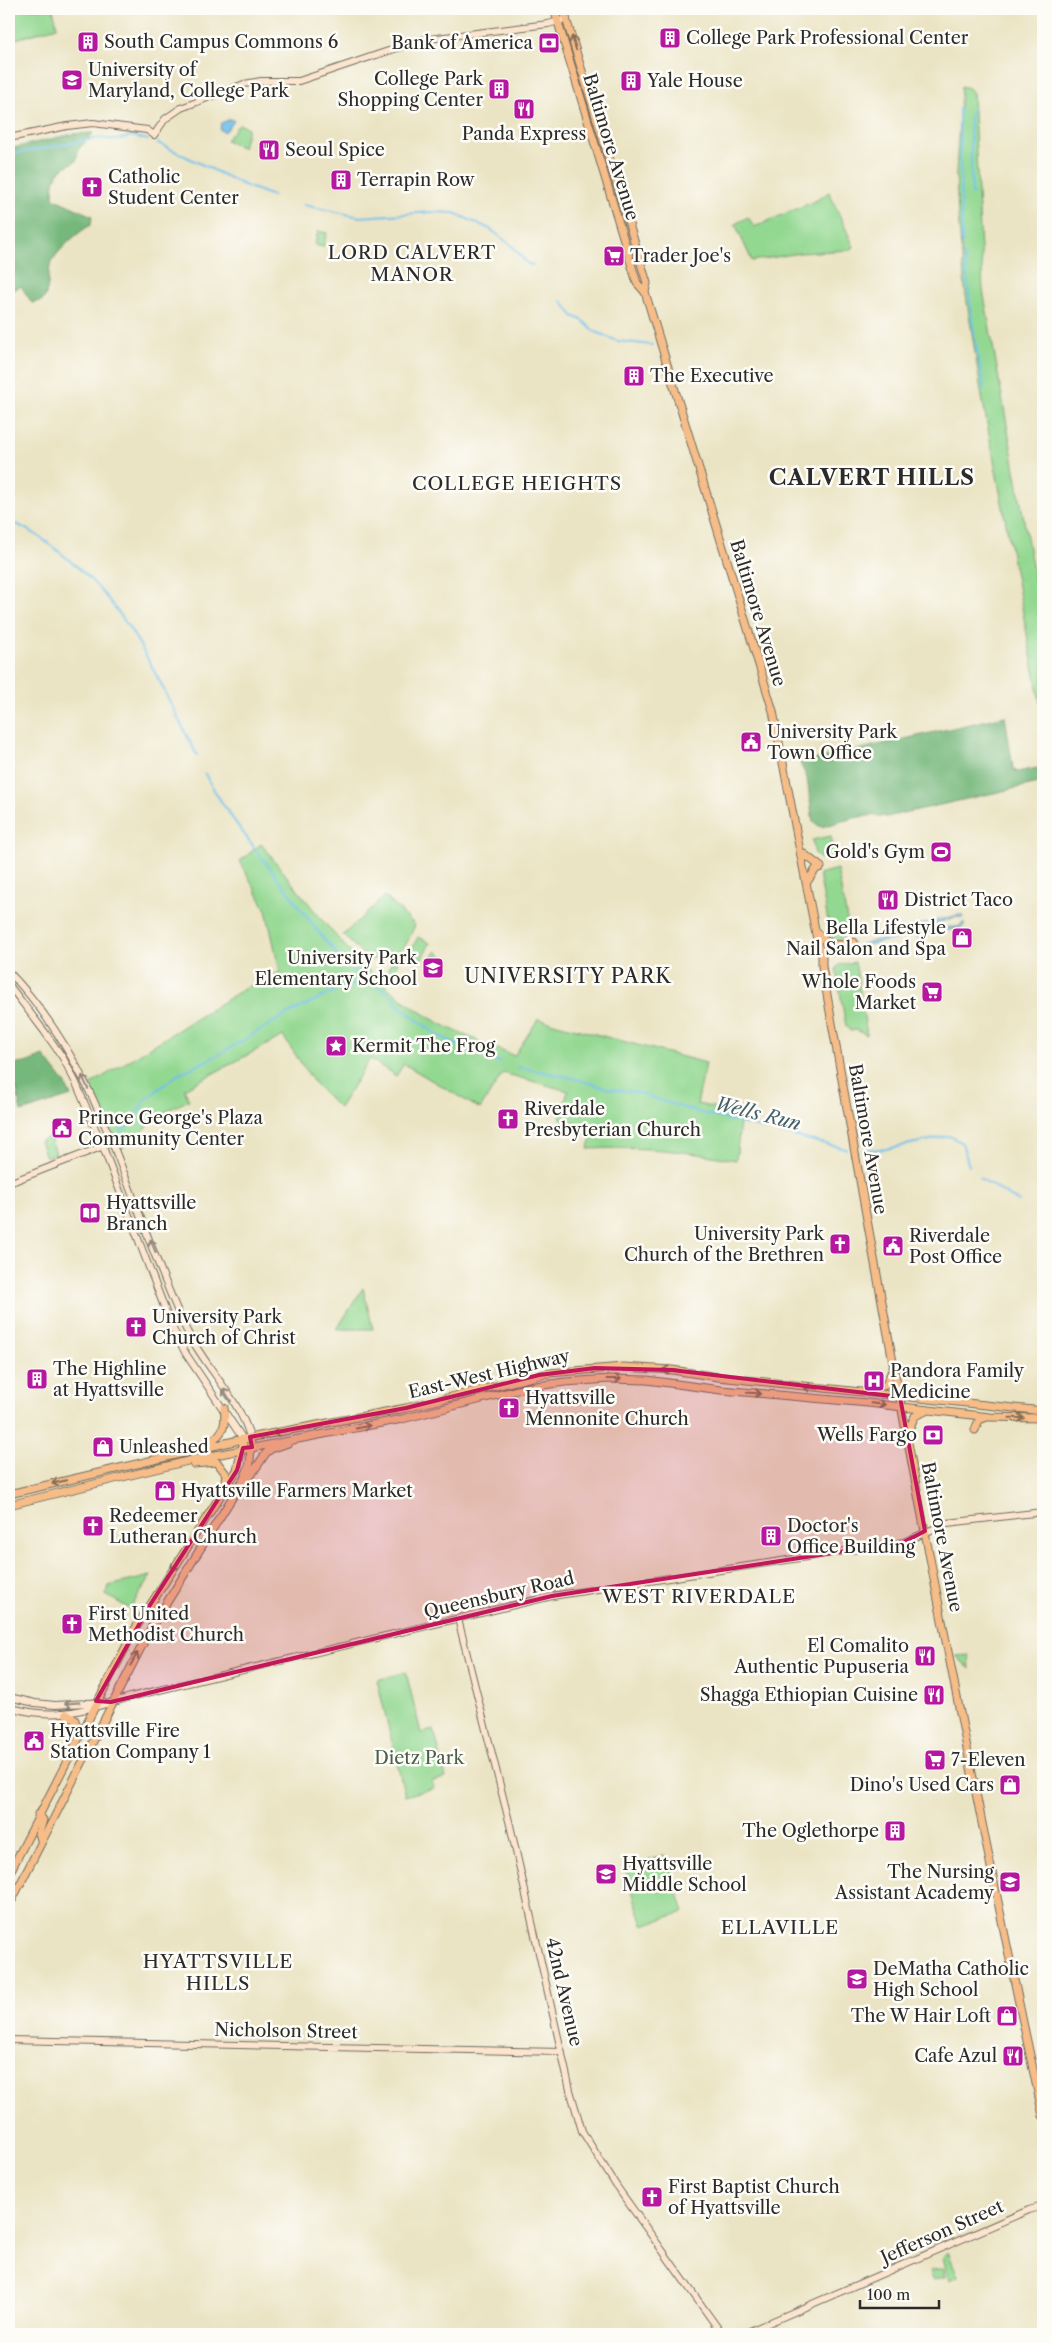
<svg xmlns="http://www.w3.org/2000/svg" width="1052" height="2343" viewBox="0 0 1052 2343" font-family="'Libre Caslon Text',serif">
<style>
.green{fill:#93d891;stroke:#5f825e}
.forest{fill:#76b87b;stroke:#507253}
.water{fill:#70c0eb;stroke:#4e768b}
.lines{fill:none;stroke-linecap:round;stroke-linejoin:round}
.stream{stroke:#70c0eb;stroke-width:2}
.secondary-casing{stroke:#6e6c61;stroke-width:8}
.primary-casing{stroke:#6e6c61;stroke-width:9}
.secondary{stroke:#fce5cf;stroke-width:6}
.primary{stroke:#f7bd88;stroke-width:7}
.oneway{stroke:#876d55}
.oneway2{stroke:#94887d}
.marked{fill:#c2185b;fill-opacity:0.2;stroke:#c2185b;stroke-width:4;stroke-linejoin:round}
.labels{text-anchor:middle;stroke-width:5;stroke-linejoin:round;paint-order:stroke}
.poi-label{font-size:18px;fill:#2b2b2b;stroke:#fdfcf7;text-anchor:start}
.street-label{font-size:18px;fill:#2b2b2b;stroke:#fdfcf7}
.park-label{font-size:18px;fill:#4a5f4a;stroke:#fdfcf7}
.neighbourhood-label{font-size:19px;letter-spacing:1px;fill:#2b2b2b;stroke:#fdfcf7}
.water-label{font-size:19px;font-style:italic;fill:#435f6e;stroke:#fdfcf7}
.quarter-label{font-size:20px;letter-spacing:1px;fill:#2b2b2b;stroke:#fdfcf7}
.district-label{font-size:22px;font-weight:bold;letter-spacing:1px;fill:#2b2b2b;stroke:#fdfcf7}
</style>
<rect width="100%" height="100%" fill="#fdfcf7"/>
<filter id="ink" filterUnits="userSpaceOnUse"><feTurbulence type="fractalNoise" baseFrequency=".02" numOctaves="2"/><feDisplacementMap in="SourceGraphic" scale="10" xChannelSelector="R" yChannelSelector="G"/><feConvolveMatrix kernelMatrix="1 2 1 2 8 2 1 2 1" color-interpolation-filters="sRGB"/></filter>
<filter id="wash" filterUnits="userSpaceOnUse"><feTurbulence type="fractalNoise" baseFrequency=".0096" numOctaves="4" result="noise"/><feDisplacementMap in="SourceGraphic" scale="20" xChannelSelector="R" yChannelSelector="G"/><feGaussianBlur stdDeviation="1.12" result="paint"/><feColorMatrix in="noise" values="0 0 0 0 0 0 0 0 0 0 0 0 0 0 0 0 0 1.4 0 .05"/><feComposite in="paint" operator="in"/></filter>
<g filter="url(#wash)">
<rect width="100%" height="100%" fill="#ebe4c4"/>
<path class="green" d="M 11,9 L 53,9 L 57,27 L 9,41 L 9,10 Z
M 961,86 L 969,88 L 973,93 L 983,290 L 1043,627 L 1043,707 L 1041,708 L 982,397 L 965,289 L 958,216 L 956,174 Z
M 239,124 L 248,128 L 243,148 L 226,140 Z
M 829,192 L 854,247 L 850,250 L 800,253 L 752,261 L 735,224 L 748,217 L 754,227 L 817,200 Z
M 318,231 L 327,233 L 323,247 L 315,245 Z
M 831,836 L 835,856 L 819,858 L 815,854 L 812,840 Z
M 261,844 C 316,911 368,988 447,1027 C 469,1038 492,1046 514,1056 L 538,1019 L 706,1063 L 697,1104 L 741,1113 L 736,1160 C 685,1151 640,1146 588,1149 L 593,1128 L 560,1119 L 568,1091 L 503,1073 L 480,1109 L 404,1064 L 396,1076 L 370,1059 L 339,1108 L 315,1084 L 283,1036 L 184,1089 L 189,1100 L 168,1110 L 116,1153 L 88,1086 L 247,987 L 280,972 L 266,910 L 240,861 Z
M 837,869 L 850,934 L 838,940 L 831,937 L 819,874 Z
M 385,896 L 415,925 C 402,956 401,954 369,960 L 343,935 Z
M 418,937 L 430,943 L 420,962 L 408,956 Z
M 437,951 L 445,959 L 440,968 L 429,962 Z
M 393,960 L 398,962 L 396,966 L 397,967 L 391,977 L 385,974 Z
M 855,962 L 867,1035 L 856,1030 L 850,1031 L 846,1026 L 836,969 L 839,965 Z
M 50,1137 L 56,1153 L 46,1157 L 40,1141 Z
M 363,1288 L 373,1329 L 337,1329 Z
M 151,1576 L 130,1609 L 106,1595 L 108,1586 Z
M 969,1655 L 970,1669 L 956,1656 Z
M 406,1672 L 421,1733 L 434,1730 L 446,1778 L 432,1781 L 434,1788 L 405,1796 L 377,1680 Z
M 664,1855 L 666,1856 L 684,1912 L 643,1925 L 625,1869 Z
M 948,2252 L 958,2276 L 949,2280 L 942,2258 Z
M 943,2267 L 945,2276 L 933,2279 L 930,2271 Z"/>
<path class="forest" d="M 93,133 L 78,150 L 76,161 C 57,170 53,176 53,198 L 92,216 L 91,225 C 79,231 54,253 50,266 C 47,279 50,288 43,300 L 32,303 L 21,286 L 9,292 L 9,149 L 73,134 Z
M 1005,716 L 1013,768 L 1017,772 L 1043,767 L 1043,782 L 886,817 C 864,812 842,822 821,827 L 813,822 L 807,778 L 800,763 Z
M 44,1056 L 65,1083 L 71,1096 L 21,1112 L 17,1090 L 9,1079 L 9,1062 L 10,1065 L 25,1063 Z"/>
<path class="water" d="M 231,119 L 234,121 L 225,132 L 220,130 L 221,123 Z
M 959,915 L 962,915 L 963,918 L 955,917 L 928,927 L 923,925 L 918,929 L 914,926 Z
M 964,922 L 964,926 L 962,927 L 917,938 L 919,933 L 924,935 C 926,934 928,931 930,930 C 934,927 953,927 958,927 Z
M 899,933 L 900,938 L 859,947 L 860,945 Z"/>
<g class="lines">
<path class="stream" d="M 959,108 L 962,243
M 158,143 L 246,186 L 273,196
M 9,155 L 98,138 L 117,140 L 132,136 L 148,140
M 972,195 L 970,119 L 972,109
M 304,205 L 360,217 L 434,212 L 454,213 L 490,229 L 511,245 L 528,264 L 533,265
M 964,254 L 974,334 L 984,389
M 562,301 L 573,316 L 582,320 L 594,331 L 617,341 L 652,345
M 9,522 C 27,527 43,539 58,551 C 133,608 155,677 197,755
M 205,774 C 225,812 251,843 277,877 C 306,915 331,954 369,984
M 518,1067 L 573,1078 L 610,1089 L 635,1092 L 697,1112 L 846,1149
M 120,1132 L 131,1123 L 147,1098 L 177,1075 L 216,1056 L 284,1016 L 346,985 L 369,984 L 378,986 L 391,995 L 400,1007 L 436,1034 L 471,1052 L 500,1062
M 862,1150 L 886,1149 L 950,1136 L 962,1143 L 969,1166
M 980,1178 L 1019,1202"/>
</g>
</g>
<g filter="url(#ink)">
<g class="lines">
<g class="secondary-casing">
<path id="secondary" d="M 9,138 L 67,126 L 93,123 L 147,130 L 154,135 L 165,119 L 181,108 L 244,84 L 261,81 L 299,81 L 421,40 L 548,24 L 567,19
M 9,972 C 103,1070 128,1203 183,1323 C 200,1362 239,1397 250,1437
M 9,985 L 44,1031 L 63,1058 L 76,1083 L 103,1147 L 171,1325 L 186,1354 L 243,1439
M 9,1183 L 106,1145
M 458,1619 L 510,1825 L 570,2090 L 582,2131 L 617,2187 L 722,2334
M 9,1697 L 35,1703 L 55,1705 L 103,1702
M 9,1707 C 55,1721 86,1710 130,1697 L 552,1596 L 904,1542 L 947,1523 L 1043,1512
M 9,2040 L 562,2052
M 743,2334 L 1029,2210 L 1043,2206"/>
</g>
<g class="primary-casing">
<path id="primary" d="M 554,9 L 637,283 L 645,292 L 773,711 L 819,950 L 822,951 L 822,966 C 889,1351 961,1735 1043,2116
M 563,9 L 647,283 L 645,292
M 800,851 L 821,867 L 816,869 L 807,882
M 816,932 C 828,946 838,947 854,942
M 870,1391 L 886,1385 L 893,1368
M 975,1430 L 979,1420 L 987,1417
M 907,1433 L 915,1416 L 926,1411
M 203,1444 C 222,1438 227,1427 224,1408
M 194,1464 L 217,1462 L 226,1474 L 224,1486
M 241,1490 L 266,1453 L 271,1449 L 288,1443
M 9,1494 L 243,1439 L 406,1408 L 549,1373 L 623,1367 L 672,1370 L 718,1377 L 1043,1411
M 9,1505 L 200,1458 L 402,1419 L 529,1387 L 565,1382 L 610,1379 L 647,1380 L 721,1390 L 868,1403 L 990,1417 L 1043,1418
M 66,1714 L 75,1720 L 79,1734
M 38,1814 L 43,1820 L 39,1833 L 41,1840
M 9,1874 L 135,1629 L 237,1470 L 243,1444
M 9,1906 L 151,1628 L 245,1477 L 250,1463 L 251,1443"/>
</g>
<use href="#secondary" class="secondary"/>
<use href="#primary" class="primary"/>
</g>
<defs><path id="oneway-shaft" d="M-6 0H5M1.5-3L5.5 0L1.5 3" fill="none" stroke-width="1.6" stroke-linecap="round" stroke-linejoin="round" transform="scale(1.25)"/></defs>
<g class="oneway">
<use href="#oneway-shaft" transform="translate(574 43) rotate(-107)"/>
<use href="#oneway-shaft" transform="translate(670 1370) rotate(-174)"/>
<use href="#oneway-shaft" transform="translate(614 1379)"/>
<use href="#oneway-shaft" transform="translate(811 1388) rotate(-174)"/>
<use href="#oneway-shaft" transform="translate(754 1393) rotate(4)"/>
<use href="#oneway-shaft" transform="translate(878 1404) rotate(6)"/>
<use href="#oneway-shaft" transform="translate(1017 1418) rotate(1)"/>
<use href="#oneway-shaft" transform="translate(363 1427) rotate(-11)"/>
<use href="#oneway-shaft" transform="translate(280 1432) rotate(170)"/>
<use href="#oneway-shaft" transform="translate(59 1482) rotate(166)"/>
<use href="#oneway-shaft" transform="translate(176 1564) rotate(123)"/>
<use href="#oneway-shaft" transform="translate(134 1659) rotate(-62)"/>
</g>
<g class="oneway2">
<use href="#oneway-shaft" transform="translate(85 1082) rotate(-114)"/>
<use href="#oneway-shaft" transform="translate(153 1246) rotate(-112)"/>
<use href="#oneway-shaft" transform="translate(227 1395) rotate(-123)"/>
<use href="#oneway-shaft" transform="translate(72 1703) rotate(176)"/>
</g>
</g>
<path class="marked" d="M 595,1368 L 672,1370 L 900,1397 L 925,1531 L 904,1542 L 552,1596 L 111,1702 L 96,1701 L 150,1605 L 237,1470 L 243,1448 L 252,1447 L 250,1437 L 406,1408 L 539,1375 Z"/>
<defs>
<g id="building-square" transform="scale(1.125)"><rect x="-9" y="-9" width="18" height="18" rx="4" fill="#b5179e" stroke="#fdfcf7"/><path d="M-4-6H4V6H1V3H-1V6H-4ZM-2.5-4.3h1.7v1.8h-1.7ZM.8-4.3h1.7v1.8H.8ZM-2.5-1h1.7V.8h-1.7ZM.8-1h1.7V.8H.8Z" fill="#fff"/></g>
<g id="bank-square" transform="scale(1.125)"><rect x="-9" y="-9" width="18" height="18" rx="4" fill="#b5179e" stroke="#fdfcf7"/><path d="M-6-4H6V4H-6ZM0-2.3a2.3 2.3 0 1 0 0 4.6a2.3 2.3 0 1 0 0-4.6Z" fill="#fff"/></g>
<g id="university-square" transform="scale(1.125)"><rect x="-9" y="-9" width="18" height="18" rx="4" fill="#b5179e" stroke="#fdfcf7"/><path d="M0-5L7-2L0 1L-7-2ZM-4 1L0 2.5L4 1V4Q0 6-4 4Z" fill="#fff"/></g>
<g id="restaurant-square" transform="scale(1.125)"><rect x="-9" y="-9" width="18" height="18" rx="4" fill="#b5179e" stroke="#fdfcf7"/><path d="M-5-6h1v4h1v-4h1v4h1v-4h1v5L-1.5 .5V6h-2V.5L-5-1ZM5-6V6H3V1.5H1.5Q1.5-4 5-6Z" fill="#fff"/></g>
<g id="church-square" transform="scale(1.125)"><rect x="-9" y="-9" width="18" height="18" rx="4" fill="#b5179e" stroke="#fdfcf7"/><path d="M-1.2-6h2.4v3.5h3.3v2.4h-3.3V6h-2.4V-.1h-3.3v-2.4h3.3Z" fill="#fff"/></g>
<g id="supermarket-square" transform="scale(1.125)"><rect x="-9" y="-9" width="18" height="18" rx="4" fill="#b5179e" stroke="#fdfcf7"/><path d="M-6-5.5h2.5l.6 2H6L4.5 2H-2.5L-4.4-4H-6ZM-1.5 3.2a1.3 1.3 0 1 0 .1 0ZM3 3.2a1.3 1.3 0 1 0 .1 0Z" fill="#fff"/></g>
<g id="civic-square" transform="scale(1.125)"><rect x="-9" y="-9" width="18" height="18" rx="4" fill="#b5179e" stroke="#fdfcf7"/><path d="M-.6-6.5H3V-4.5H.6V-3L4-1V1h2V6H-6V1h2V-1L-.6-3ZM-1.2 2.5V6h2.4V2.5Z" fill="#fff"/></g>
<g id="stadium-square" transform="scale(1.125)"><rect x="-9" y="-9" width="18" height="18" rx="4" fill="#b5179e" stroke="#fdfcf7"/><path d="M0-5a6.5 5 0 1 0 0 10a6.5 5 0 1 0 0-10ZM-3.5-1.8h7v3.6h-7Z" fill="#fff"/></g>
<g id="shop-square" transform="scale(1.125)"><rect x="-9" y="-9" width="18" height="18" rx="4" fill="#b5179e" stroke="#fdfcf7"/><path d="M-5-2.5h2.3a2.7 3.5 0 0 1 5.4 0H5L5.5 6h-11ZM-1.5-2.5h3a1.5 2.3 0 0 0-3 0Z" fill="#fff"/></g>
<g id="school-square" transform="scale(1.125)"><rect x="-9" y="-9" width="18" height="18" rx="4" fill="#b5179e" stroke="#fdfcf7"/><path d="M0-5L7-2L0 1L-7-2ZM-4 1L0 2.5L4 1V4Q0 6-4 4Z" fill="#fff"/></g>
<g id="sight-square" transform="scale(1.125)"><rect x="-9" y="-9" width="18" height="18" rx="4" fill="#b5179e" stroke="#fdfcf7"/><path d="M0-6L1.8-2.2L6-1.7L2.9 1.2L3.7 5.4L0 3.3L-3.7 5.4L-2.9 1.2L-6-1.7L-1.8-2.2Z" fill="#fff"/></g>
<g id="library-square" transform="scale(1.125)"><rect x="-9" y="-9" width="18" height="18" rx="4" fill="#b5179e" stroke="#fdfcf7"/><path d="M-6-4Q-3-5.5-.7-3.5V5Q-3 3-6 4ZM6-4Q3-5.5 .7-3.5V5Q3 3 6 4Z" fill="#fff"/></g>
<g id="hospital-square" transform="scale(1.125)"><rect x="-9" y="-9" width="18" height="18" rx="4" fill="#b5179e" stroke="#fdfcf7"/><path d="M-5-5h3v3.5h4V-5h3V5h-3V1.5h-4V5h-3Z" fill="#fff"/></g>
</defs>
<g fill-rule="evenodd">
<use href="#building-square" x="670" y="38"/>
<use href="#building-square" x="88" y="42"/>
<use href="#bank-square" x="549" y="43"/>
<use href="#university-square" x="72" y="80"/>
<use href="#building-square" x="631" y="81"/>
<use href="#building-square" x="499" y="89"/>
<use href="#restaurant-square" x="524" y="109"/>
<use href="#restaurant-square" x="269" y="150"/>
<use href="#building-square" x="341" y="180"/>
<use href="#church-square" x="92" y="187"/>
<use href="#supermarket-square" x="614" y="256"/>
<use href="#building-square" x="634" y="376"/>
<use href="#civic-square" x="751" y="742"/>
<use href="#stadium-square" x="941" y="852"/>
<use href="#restaurant-square" x="888" y="900"/>
<use href="#shop-square" x="962" y="938"/>
<use href="#school-square" x="433" y="968"/>
<use href="#supermarket-square" x="932" y="992"/>
<use href="#sight-square" x="336" y="1046"/>
<use href="#church-square" x="508" y="1119"/>
<use href="#civic-square" x="62" y="1128"/>
<use href="#library-square" x="90" y="1213"/>
<use href="#church-square" x="840" y="1244"/>
<use href="#civic-square" x="893" y="1246"/>
<use href="#church-square" x="136" y="1327"/>
<use href="#building-square" x="37" y="1379"/>
<use href="#hospital-square" x="874" y="1381"/>
<use href="#church-square" x="509" y="1408"/>
<use href="#bank-square" x="933" y="1435"/>
<use href="#shop-square" x="103" y="1447"/>
<use href="#shop-square" x="165" y="1491"/>
<use href="#church-square" x="93" y="1526"/>
<use href="#building-square" x="771" y="1536"/>
<use href="#church-square" x="72" y="1624"/>
<use href="#restaurant-square" x="925" y="1656"/>
<use href="#restaurant-square" x="934" y="1695"/>
<use href="#civic-square" x="34" y="1741"/>
<use href="#supermarket-square" x="935" y="1760"/>
<use href="#shop-square" x="1010" y="1785"/>
<use href="#building-square" x="895" y="1831"/>
<use href="#school-square" x="606" y="1874"/>
<use href="#school-square" x="1010" y="1882"/>
<use href="#school-square" x="857" y="1979"/>
<use href="#shop-square" x="1007" y="2016"/>
<use href="#restaurant-square" x="1013" y="2056"/>
<use href="#church-square" x="652" y="2197"/>
</g>
<g class="labels">
<g class="poi-label">
<text x="686" y="44">College Park Professional Center</text>
<text x="104" y="48">South Campus Commons 6</text>
<text x="533" y="49" text-anchor="end">Bank of America</text>
<text x="88" y="76">University of<tspan x="88" dy="21">Maryland, College Park</tspan></text>
<text x="483" y="85" text-anchor="end">College Park<tspan x="483" dy="21">Shopping Center</tspan></text>
<text x="647" y="87">Yale House</text>
<text x="524" y="140" text-anchor="middle">Panda Express</text>
<text x="285" y="156">Seoul Spice</text>
<text x="108" y="183">Catholic<tspan x="108" dy="21">Student Center</tspan></text>
<text x="357" y="186">Terrapin Row</text>
<text x="630" y="262">Trader Joe's</text>
<text x="650" y="382">The Executive</text>
<text x="767" y="738">University Park<tspan x="767" dy="21">Town Office</tspan></text>
<text x="925" y="858" text-anchor="end">Gold's Gym</text>
<text x="904" y="906">District Taco</text>
<text x="946" y="934" text-anchor="end">Bella Lifestyle<tspan x="946" dy="21">Nail Salon and Spa</tspan></text>
<text x="417" y="964" text-anchor="end">University Park<tspan x="417" dy="21">Elementary School</tspan></text>
<text x="916" y="988" text-anchor="end">Whole Foods<tspan x="916" dy="21">Market</tspan></text>
<text x="352" y="1052">Kermit The Frog</text>
<text x="524" y="1115">Riverdale<tspan x="524" dy="21">Presbyterian Church</tspan></text>
<text x="78" y="1124">Prince George's Plaza<tspan x="78" dy="21">Community Center</tspan></text>
<text x="106" y="1209">Hyattsville<tspan x="106" dy="21">Branch</tspan></text>
<text x="824" y="1240" text-anchor="end">University Park<tspan x="824" dy="21">Church of the Brethren</tspan></text>
<text x="909" y="1242">Riverdale<tspan x="909" dy="21">Post Office</tspan></text>
<text x="152" y="1323">University Park<tspan x="152" dy="21">Church of Christ</tspan></text>
<text x="53" y="1375">The Highline<tspan x="53" dy="21">at Hyattsville</tspan></text>
<text x="890" y="1377">Pandora Family<tspan x="890" dy="21">Medicine</tspan></text>
<text x="525" y="1404">Hyattsville<tspan x="525" dy="21">Mennonite Church</tspan></text>
<text x="917" y="1441" text-anchor="end">Wells Fargo</text>
<text x="119" y="1453">Unleashed</text>
<text x="181" y="1497">Hyattsville Farmers Market</text>
<text x="109" y="1522">Redeemer<tspan x="109" dy="21">Lutheran Church</tspan></text>
<text x="787" y="1532">Doctor's<tspan x="787" dy="21">Office Building</tspan></text>
<text x="88" y="1620">First United<tspan x="88" dy="21">Methodist Church</tspan></text>
<text x="909" y="1652" text-anchor="end">El Comalito<tspan x="909" dy="21">Authentic Pupuseria</tspan></text>
<text x="918" y="1701" text-anchor="end">Shagga Ethiopian Cuisine</text>
<text x="50" y="1737">Hyattsville Fire<tspan x="50" dy="21">Station Company 1</tspan></text>
<text x="951" y="1766">7-Eleven</text>
<text x="994" y="1791" text-anchor="end">Dino's Used Cars</text>
<text x="879" y="1837" text-anchor="end">The Oglethorpe</text>
<text x="622" y="1870">Hyattsville<tspan x="622" dy="21">Middle School</tspan></text>
<text x="994" y="1878" text-anchor="end">The Nursing<tspan x="994" dy="21">Assistant Academy</tspan></text>
<text x="873" y="1975">DeMatha Catholic<tspan x="873" dy="21">High School</tspan></text>
<text x="991" y="2022" text-anchor="end">The W Hair Loft</text>
<text x="997" y="2062" text-anchor="end">Cafe Azul</text>
<text x="668" y="2193">First Baptist Church<tspan x="668" dy="21">of Hyattsville</tspan></text>
</g>
<g class="street-label">
<text transform="translate(611 147) rotate(73)" y="6">Baltimore Avenue</text>
<text transform="translate(758 613) rotate(73)" y="6">Baltimore Avenue</text>
<text transform="translate(868 1139) rotate(80)" y="6">Baltimore Avenue</text>
<text transform="translate(489 1374) rotate(-13)" y="6">East-West Highway</text>
<text transform="translate(942 1537) rotate(79)" y="6">Baltimore Avenue</text>
<text transform="translate(499 1595) rotate(-13)" y="6">Queensbury Road</text>
<text transform="translate(564 1992) rotate(77)" y="6">42nd Avenue</text>
<text transform="translate(286 2031) rotate(1)" y="6">Nicholson Street</text>
<text transform="translate(942 2232) rotate(-24)" y="6">Jefferson Street</text>
</g>
<g class="park-label">
<text x="419" y="1764">Dietz Park</text>
</g>
<g class="neighbourhood-label">
<text x="412" y="259">LORD CALVERT<tspan x="412" dy="22">MANOR</tspan></text>
<text x="517" y="490">COLLEGE HEIGHTS</text>
<text x="699" y="1603">WEST RIVERDALE</text>
<text x="780" y="1934">ELLAVILLE</text>
<text x="218" y="1968">HYATTSVILLE<tspan x="218" dy="22">HILLS</tspan></text>
</g>
<g class="water-label">
<text transform="translate(758 1113) rotate(14)" y="7">Wells Run</text>
</g>
<g class="quarter-label">
<text x="568" y="983">UNIVERSITY PARK</text>
</g>
<g class="district-label">
<text x="872" y="485">CALVERT HILLS</text>
</g>
</g>
<rect width="1052" height="2343" fill="none" stroke="#fdfcf7" stroke-width="30"/>
<path d="M860 2300v8h79v-8" fill="none" stroke="#2b2b2b" stroke-width="2.5"/>
<text x="867" y="2300" font-size="15" fill="#2b2b2b" stroke="#fdfcf7" stroke-width="4" paint-order="stroke">100 m</text>
</svg>
